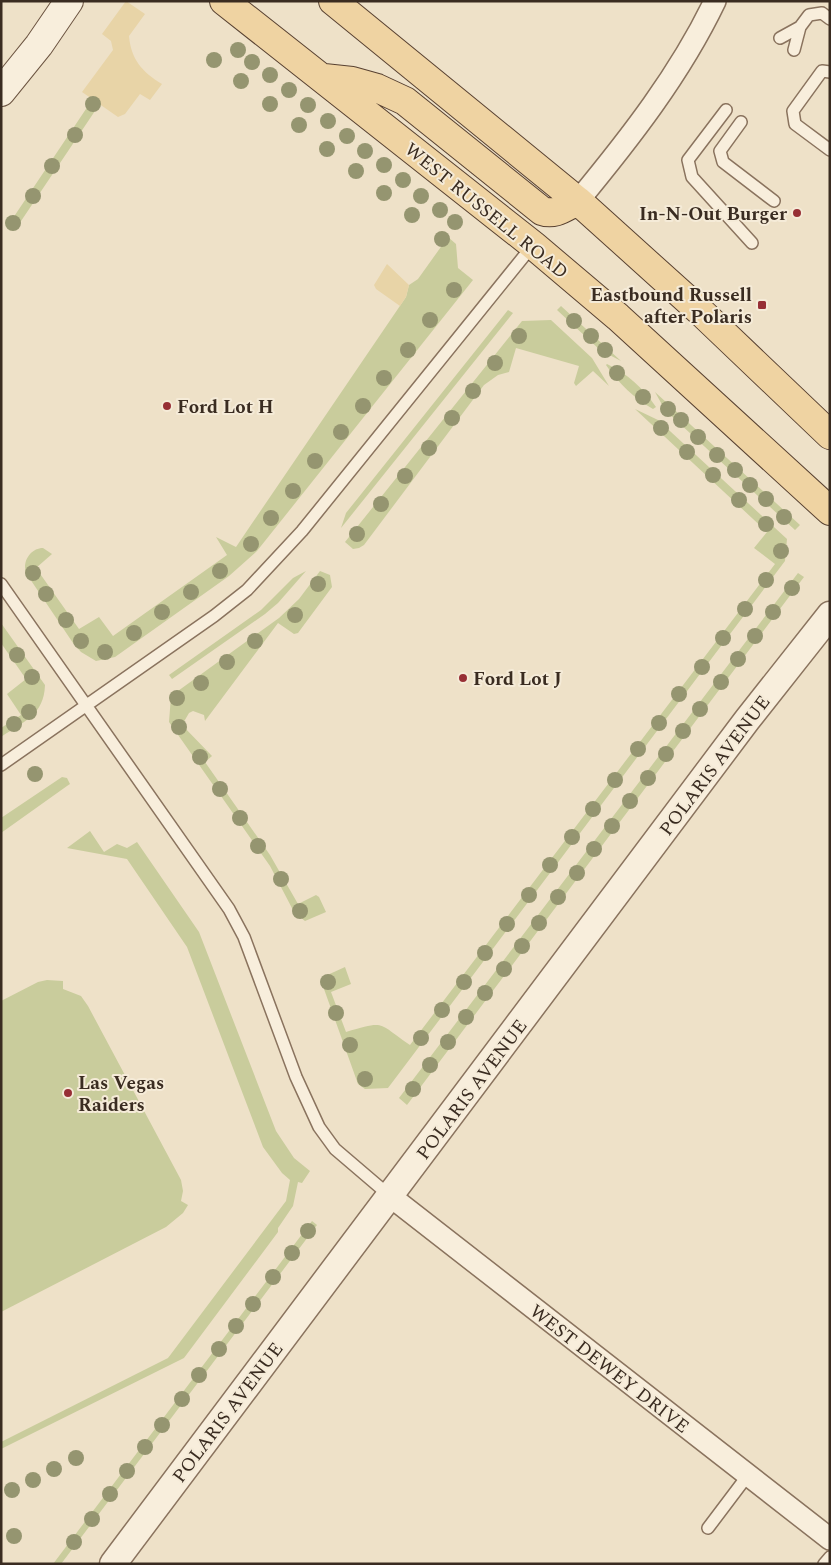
<svg xmlns="http://www.w3.org/2000/svg" width="831" height="1565" viewBox="0 0 831 1565" font-family="Spectral,serif">
<style>
.green{fill:#c9cc9c}
.sand{fill:#e8d4a7}
.lines{fill:none;stroke-linecap:round;stroke-linejoin:round}
.service-casing{stroke:#8a735e;stroke-width:14}
.minor-casing{stroke:#8a735e;stroke-width:24}
.tertiary-casing{stroke:#8a735e;stroke-width:29}
.secondary-casing{stroke:#6c5441;stroke-width:30}
.primary-casing{stroke:#584131;stroke-width:30}
.service{stroke:#f8eedc;stroke-width:11}
.minor{stroke:#f8eedc;stroke-width:21}
.tertiary{stroke:#f8eedc;stroke-width:26}
.secondary{stroke:#f8eedc;stroke-width:28}
.primary{stroke:#efd3a2;stroke-width:28}
.tree{fill:#959570}
.poi-dot{fill:#972f35;stroke:#f5ebd8;stroke-width:2}
.labels{text-anchor:middle;stroke-width:4;stroke-linejoin:round;paint-order:stroke}
.street-label{font-size:19px;fill:#3a2c21;stroke:#f5ebd8}
.poi-label{font-size:19px;font-weight:bold;fill:#3a2c21;stroke:#f5ebd8;text-anchor:start}
</style>
<rect width="100%" height="100%" fill="#eee1c8"/>
<path class="green" d="M 92,100 L 99,105 L 15,230 L 11,221 Z
M 448,237 L 456,244 L 458,268 L 473,280 L 257,551 L 229,576 L 115,657 L 96,661 L 81,652 L 73,643 L 26,573 C 22,561 31,548 43,548 L 52,554 L 36,568 L 79,629 L 99,617 L 113,636 L 227,555 L 216,537 L 236,547 L 406,297 L 409,285 L 418,279 Z
M 561,306 L 621,361 L 600,350 L 557,310 Z
M 508,310 L 513,313 L 341,528 L 346,513 Z
M 551,320 L 592,358 L 609,386 L 593,371 L 576,386 L 574,383 L 579,366 L 516,348 L 509,372 L 498,375 L 484,385 L 364,545 L 359,548 L 353,549 L 345,542 L 522,321 Z
M 607,364 C 628,374 643,388 656,407 L 653,409 C 634,398 619,384 606,365 Z
M 655,392 L 800,525 L 795,530 L 665,410 Z
M 635,409 L 658,420 L 787,539 L 785,561 L 388,1088 L 365,1089 L 358,1084 L 324,989 L 323,977 L 345,967 L 351,984 L 331,992 L 346,1032 C 387,1020 377,1023 410,1045 L 775,564 L 754,548 L 767,532 Z
M 306,571 L 278,603 L 265,614 L 172,679 L 169,675 L 261,610 L 293,578 Z
M 320,571 L 330,575 L 332,587 L 298,633 L 294,634 L 278,623 L 205,721 L 204,715 L 193,711 L 189,713 L 182,725 L 212,756 L 205,762 L 270,855 L 298,904 L 316,895 L 319,897 L 326,912 L 305,921 L 294,912 L 270,866 L 169,722 L 171,696 L 279,618 L 299,599 Z
M 798,573 L 804,577 L 407,1105 L 399,1098 Z
M 1,623 L 45,685 C 44,715 24,721 1,737 L 1,728 L 21,715 L 7,694 L 26,679 L 1,643 Z
M 62,777 L 67,778 L 70,784 L 67,786 L 1,833 L 1,818 Z
M 90,831 L 104,852 L 117,844 L 127,848 L 137,842 L 199,932 L 276,1131 L 294,1158 L 310,1171 L 302,1183 L 298,1182 L 293,1206 L 278,1228 L 278,1232 L 184,1358 L 1,1449 L 1,1442 L 168,1358 L 286,1201 L 290,1180 L 282,1173 L 263,1147 L 187,947 L 127,859 L 67,848 Z
M 47,980 L 63,981 L 63,989 L 81,996 L 88,1006 L 181,1180 L 183,1191 L 181,1201 L 188,1205 L 183,1213 L 166,1227 L 1,1312 L 1,1001 L 38,982 Z
M 312,1221 L 317,1225 L 61,1564 L 53,1564 Z"/>
<path class="sand" d="M 126,1 L 145,14 L 129,36 C 131,59 142,72 162,84 L 150,100 L 140,94 L 125,114 L 118,117 L 82,92 L 113,50 L 111,41 L 102,34 Z
M 387,264 L 409,285 L 406,297 L 400,306 L 376,289 L 374,285 Z"/>
<g class="lines">
<g class="service-casing">
<path id="service" d="M 780,38 L 800,27 L 809,15 L 822,13 L 830,19
M 794,50 L 800,27
M 830,72 L 822,71 L 793,111 L 795,124 L 830,150
M 726,110 L 688,160 L 692,177 L 752,243
M 741,122 L 720,151 L 723,162 L 774,201
M 1,584 L 229,909 L 244,937 L 296,1077 L 319,1127 L 335,1149 L 390,1196
M 1,765 L 214,616 L 247,590 L 302,531 L 533,245
M 708,1528 L 748,1475
M 824,1564 L 830,1557"/>
</g>
<g class="minor-casing">
<path id="minor" d="M 578,201 C 630,138 680,74 715,1
M 390,1196 L 830,1539"/>
</g>
<g class="tertiary-casing">
<path id="tertiary" d="M 113,1564 L 747,720 L 830,615"/>
</g>
<g class="secondary-casing">
<path id="secondary" d="M 1,92 L 39,45 L 69,1"/>
</g>
<g class="primary-casing">
<path id="primary" d="M 224,1 L 533,245 L 618,317 L 830,511
M 333,1 L 578,201 L 700,311 L 830,435
M 324,78 L 352,81 L 377,88 L 405,101 L 542,211 C 556,216 566,206 578,201"/>
</g>
<use href="#service" class="service"/>
<use href="#minor" class="minor"/>
<use href="#tertiary" class="tertiary"/>
<use href="#secondary" class="secondary"/>
<use href="#primary" class="primary"/>
</g>
<g class="tree">
<circle cx="238" cy="50" r="8"/>
<circle cx="214" cy="60" r="8"/>
<circle cx="252" cy="62" r="8"/>
<circle cx="270" cy="75" r="8"/>
<circle cx="241" cy="81" r="8"/>
<circle cx="289" cy="90" r="8"/>
<circle cx="93" cy="104" r="8"/>
<circle cx="270" cy="104" r="8"/>
<circle cx="308" cy="105" r="8"/>
<circle cx="328" cy="121" r="8"/>
<circle cx="299" cy="125" r="8"/>
<circle cx="75" cy="135" r="8"/>
<circle cx="347" cy="136" r="8"/>
<circle cx="327" cy="149" r="8"/>
<circle cx="365" cy="151" r="8"/>
<circle cx="384" cy="165" r="8"/>
<circle cx="52" cy="166" r="8"/>
<circle cx="356" cy="171" r="8"/>
<circle cx="403" cy="180" r="8"/>
<circle cx="384" cy="193" r="8"/>
<circle cx="33" cy="196" r="8"/>
<circle cx="421" cy="196" r="8"/>
<circle cx="440" cy="210" r="8"/>
<circle cx="412" cy="215" r="8"/>
<circle cx="455" cy="222" r="8"/>
<circle cx="13" cy="223" r="8"/>
<circle cx="442" cy="239" r="8"/>
<circle cx="454" cy="290" r="8"/>
<circle cx="430" cy="320" r="8"/>
<circle cx="574" cy="321" r="8"/>
<circle cx="519" cy="336" r="8"/>
<circle cx="591" cy="336" r="8"/>
<circle cx="408" cy="350" r="8"/>
<circle cx="605" cy="350" r="8"/>
<circle cx="495" cy="363" r="8"/>
<circle cx="617" cy="373" r="8"/>
<circle cx="384" cy="378" r="8"/>
<circle cx="473" cy="391" r="8"/>
<circle cx="643" cy="397" r="8"/>
<circle cx="363" cy="406" r="8"/>
<circle cx="668" cy="409" r="8"/>
<circle cx="452" cy="418" r="8"/>
<circle cx="681" cy="420" r="8"/>
<circle cx="661" cy="428" r="8"/>
<circle cx="341" cy="432" r="8"/>
<circle cx="698" cy="437" r="8"/>
<circle cx="429" cy="448" r="8"/>
<circle cx="687" cy="452" r="8"/>
<circle cx="717" cy="455" r="8"/>
<circle cx="315" cy="461" r="8"/>
<circle cx="735" cy="470" r="8"/>
<circle cx="713" cy="475" r="8"/>
<circle cx="405" cy="476" r="8"/>
<circle cx="750" cy="485" r="8"/>
<circle cx="293" cy="491" r="8"/>
<circle cx="766" cy="499" r="8"/>
<circle cx="739" cy="500" r="8"/>
<circle cx="381" cy="504" r="8"/>
<circle cx="784" cy="517" r="8"/>
<circle cx="271" cy="518" r="8"/>
<circle cx="766" cy="524" r="8"/>
<circle cx="357" cy="534" r="8"/>
<circle cx="251" cy="544" r="8"/>
<circle cx="781" cy="551" r="8"/>
<circle cx="220" cy="571" r="8"/>
<circle cx="33" cy="573" r="8"/>
<circle cx="766" cy="580" r="8"/>
<circle cx="318" cy="584" r="8"/>
<circle cx="792" cy="588" r="8"/>
<circle cx="191" cy="592" r="8"/>
<circle cx="46" cy="594" r="8"/>
<circle cx="745" cy="609" r="8"/>
<circle cx="162" cy="612" r="8"/>
<circle cx="773" cy="612" r="8"/>
<circle cx="295" cy="615" r="8"/>
<circle cx="66" cy="620" r="8"/>
<circle cx="134" cy="633" r="8"/>
<circle cx="755" cy="636" r="8"/>
<circle cx="723" cy="638" r="8"/>
<circle cx="81" cy="641" r="8"/>
<circle cx="255" cy="641" r="8"/>
<circle cx="105" cy="652" r="8"/>
<circle cx="17" cy="655" r="8"/>
<circle cx="738" cy="659" r="8"/>
<circle cx="227" cy="662" r="8"/>
<circle cx="702" cy="667" r="8"/>
<circle cx="32" cy="677" r="8"/>
<circle cx="721" cy="682" r="8"/>
<circle cx="201" cy="683" r="8"/>
<circle cx="679" cy="694" r="8"/>
<circle cx="177" cy="698" r="8"/>
<circle cx="700" cy="709" r="8"/>
<circle cx="29" cy="712" r="8"/>
<circle cx="659" cy="723" r="8"/>
<circle cx="14" cy="724" r="8"/>
<circle cx="179" cy="727" r="8"/>
<circle cx="683" cy="731" r="8"/>
<circle cx="638" cy="749" r="8"/>
<circle cx="666" cy="754" r="8"/>
<circle cx="200" cy="757" r="8"/>
<circle cx="35" cy="774" r="8"/>
<circle cx="648" cy="778" r="8"/>
<circle cx="615" cy="780" r="8"/>
<circle cx="220" cy="789" r="8"/>
<circle cx="630" cy="801" r="8"/>
<circle cx="593" cy="809" r="8"/>
<circle cx="240" cy="818" r="8"/>
<circle cx="612" cy="826" r="8"/>
<circle cx="572" cy="837" r="8"/>
<circle cx="258" cy="846" r="8"/>
<circle cx="594" cy="849" r="8"/>
<circle cx="550" cy="865" r="8"/>
<circle cx="577" cy="873" r="8"/>
<circle cx="281" cy="879" r="8"/>
<circle cx="529" cy="895" r="8"/>
<circle cx="558" cy="897" r="8"/>
<circle cx="300" cy="911" r="8"/>
<circle cx="539" cy="923" r="8"/>
<circle cx="507" cy="924" r="8"/>
<circle cx="522" cy="946" r="8"/>
<circle cx="485" cy="953" r="8"/>
<circle cx="504" cy="969" r="8"/>
<circle cx="328" cy="982" r="8"/>
<circle cx="464" cy="982" r="8"/>
<circle cx="485" cy="993" r="8"/>
<circle cx="442" cy="1010" r="8"/>
<circle cx="336" cy="1013" r="8"/>
<circle cx="466" cy="1017" r="8"/>
<circle cx="421" cy="1038" r="8"/>
<circle cx="448" cy="1042" r="8"/>
<circle cx="350" cy="1045" r="8"/>
<circle cx="430" cy="1065" r="8"/>
<circle cx="365" cy="1079" r="8"/>
<circle cx="413" cy="1089" r="8"/>
<circle cx="308" cy="1231" r="8"/>
<circle cx="292" cy="1253" r="8"/>
<circle cx="273" cy="1277" r="8"/>
<circle cx="253" cy="1304" r="8"/>
<circle cx="236" cy="1326" r="8"/>
<circle cx="219" cy="1349" r="8"/>
<circle cx="199" cy="1375" r="8"/>
<circle cx="182" cy="1399" r="8"/>
<circle cx="162" cy="1425" r="8"/>
<circle cx="145" cy="1447" r="8"/>
<circle cx="76" cy="1458" r="8"/>
<circle cx="54" cy="1469" r="8"/>
<circle cx="127" cy="1471" r="8"/>
<circle cx="33" cy="1480" r="8"/>
<circle cx="12" cy="1490" r="8"/>
<circle cx="110" cy="1494" r="8"/>
<circle cx="92" cy="1519" r="8"/>
<circle cx="14" cy="1536" r="8"/>
<circle cx="74" cy="1542" r="8"/>
</g>
<g class="poi-dot">
<circle cx="797" cy="213" r="5"/>
<rect x="757" y="300" width="10" height="10" rx="2.5"/>
<circle cx="167" cy="406" r="5"/>
<circle cx="463" cy="678" r="5"/>
<circle cx="68" cy="1093" r="5"/>
</g>
<g class="labels">
<g class="street-label">
<text transform="translate(487 210) rotate(39)" y="7">WEST RUSSELL ROAD</text>
<text transform="translate(714 765) rotate(-53)" y="7">POLARIS AVENUE</text>
<text transform="translate(471 1089) rotate(-53)" y="7">POLARIS AVENUE</text>
<text transform="translate(610 1368) rotate(38)" y="7">WEST DEWEY DRIVE</text>
<text transform="translate(227 1412) rotate(-53)" y="7">POLARIS AVENUE</text>
</g>
<g class="poi-label">
<text x="787" y="220" text-anchor="end">In-N-Out Burger</text>
<text x="752" y="301" text-anchor="end">Eastbound Russell<tspan x="752" dy="22">after Polaris</tspan></text>
<text x="177" y="413">Ford Lot H</text>
<text x="473" y="685">Ford Lot J</text>
<text x="78" y="1089">Las Vegas<tspan x="78" dy="22">Raiders</tspan></text>
</g>
</g>
<rect width="831" height="1565" fill="none" stroke="#3a2c21" stroke-width="5"/>
</svg>
